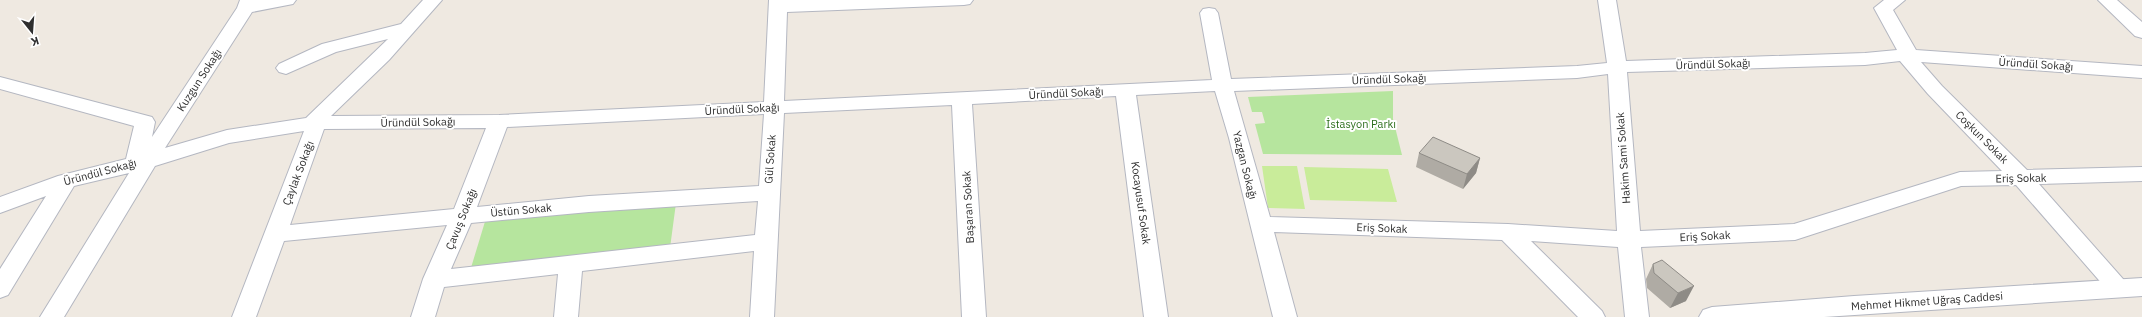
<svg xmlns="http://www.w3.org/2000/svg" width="2142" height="317" viewBox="0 0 2142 317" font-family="'IBM Plex Sans',sans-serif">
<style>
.green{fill:#b6e59e}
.pitch{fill:#c9ec9a}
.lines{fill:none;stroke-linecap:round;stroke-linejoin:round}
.street-casing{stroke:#b4b7c1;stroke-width:2}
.secondary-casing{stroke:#b4b7c1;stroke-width:2}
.street{fill:#fff;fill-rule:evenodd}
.secondary{fill:#fff;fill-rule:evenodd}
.wall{fill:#afaba4}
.shaded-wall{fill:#8e8b86}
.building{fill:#cbc7bf;stroke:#8e8b86}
.labels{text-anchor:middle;stroke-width:4;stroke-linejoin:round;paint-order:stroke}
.street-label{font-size:11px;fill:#2e2e2e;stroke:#fff}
.park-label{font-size:11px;fill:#2c6e1b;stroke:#fff}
</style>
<rect width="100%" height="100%" fill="#efe9e1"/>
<path class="green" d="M 1393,91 L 1393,119 L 1402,155 L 1263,154 L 1255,124 L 1265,123 L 1262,112 L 1252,112 L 1248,97 Z
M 676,203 L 670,248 L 470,271 L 487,215 Z"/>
<path class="pitch" d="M 1262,166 L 1297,166 L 1305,209 L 1268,208 Z
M 1304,167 L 1388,169 L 1397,202 L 1310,200 Z"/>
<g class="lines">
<g class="street-casing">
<path id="street" d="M 240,0 L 296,0 L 293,4 L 252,12 L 165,148 L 227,130 L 306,118 L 388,39 L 336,52 L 286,74 L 279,72 L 276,68 L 279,64 L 322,44 L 401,24 L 423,0 L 442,0 L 389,60 L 331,116 L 499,115 L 764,102 L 769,0 L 973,0 L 970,4 L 964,5 L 787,12 L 784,101 L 1212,80 L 1200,13 L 1203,9 L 1209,8 L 1215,9 L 1218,13 L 1231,79 L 1577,66 L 1607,63 L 1598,0 L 1616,0 L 1626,61 L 1865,53 L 1897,50 L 1874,8 L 1884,0 L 1905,0 L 1893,10 L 1916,50 L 2142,66 L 2142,78 L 1921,62 L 1942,86 L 2027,170 L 2142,167 L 2142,181 L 2039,184 L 2131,288 L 2127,294 L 2119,297 L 2111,294 L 2016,185 L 1961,186 L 1795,240 L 1641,247 L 1649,317 L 1625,317 L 1618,247 L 1531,241 L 1602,311 L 1605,317 L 1578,317 L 1502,240 L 1274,232 L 1297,317 L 1273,317 L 1229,138 L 1215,91 L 1136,95 L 1168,317 L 1144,317 L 1116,96 L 972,104 L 986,317 L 962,317 L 952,105 L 784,113 L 774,317 L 750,317 L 754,251 L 582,271 L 578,317 L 554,317 L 558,274 L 444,287 L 435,317 L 411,317 L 423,279 L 447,225 L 284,241 L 256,317 L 232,317 L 304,131 L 229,143 L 155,166 L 64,317 L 40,317 L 129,173 L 74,186 L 8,295 L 0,298 L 0,269 L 46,196 L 0,213 L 0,197 L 58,176 L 126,159 L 134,126 L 0,89 L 0,77 L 152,117 L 155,122 L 152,137 L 237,8 ZM 1900,61 L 1928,94 L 2002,171 L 1960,172 L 1794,224 L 1640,231 L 1627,72 L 1865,65 ZM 1608,74 L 1617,231 L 1508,224 L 1270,217 L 1234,91 L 1577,78 ZM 764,114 L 759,186 L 589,196 L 477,207 L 507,127 ZM 486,128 L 454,209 L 290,225 L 324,129 ZM 758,201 L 755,235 L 451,269 L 471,223 L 589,212 Z
M 2098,0 L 2117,0 L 2142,22 L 2142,38 L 2135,36 Z"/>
</g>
<g class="secondary-casing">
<path id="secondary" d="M 2142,278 L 2142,296 L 1824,317 L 1699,317 L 1703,310 L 1712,307 L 1854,296 Z"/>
</g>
<use href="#street" class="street"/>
<use href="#secondary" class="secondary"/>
</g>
<path class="wall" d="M 1419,153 L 1480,158 L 1476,173 L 1463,189 L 1416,167 Z
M 1653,264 L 1686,301 L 1670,308 L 1647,288 L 1646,279 Z"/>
<path class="shaded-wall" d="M 1480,158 L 1476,173 L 1463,189 L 1467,174 Z
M 1694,286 L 1686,301 L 1670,308 L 1678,293 Z"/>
<path class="building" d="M 1433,137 L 1480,158 L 1467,174 L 1419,153 Z
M 1662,260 L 1694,286 L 1678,293 L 1654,273 L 1653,264 Z"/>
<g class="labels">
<g class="street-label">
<text transform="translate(1713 64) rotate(-2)" y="4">Üründül Sokağı</text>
<text transform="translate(2036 64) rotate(4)" y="4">Üründül Sokağı</text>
<text transform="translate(1389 79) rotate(-2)" y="4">Üründül Sokağı</text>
<text transform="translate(199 80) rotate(-57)" y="4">Kuzgun Sokağı</text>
<text transform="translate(1066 93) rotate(-3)" y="4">Üründül Sokağı</text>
<text transform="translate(742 109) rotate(-3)" y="4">Üründül Sokağı</text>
<text transform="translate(418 122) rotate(-1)" y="4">Üründül Sokağı</text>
<text transform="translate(1982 137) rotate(45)" y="4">Coşkun Sokak</text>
<text transform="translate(1623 158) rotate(-94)" y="4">Hakim Sami Sokak</text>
<text transform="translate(770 159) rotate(-86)" y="4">Gül Sokak</text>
<text transform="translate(1245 165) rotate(76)" y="4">Yazgan Sokağı</text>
<text transform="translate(100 172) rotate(-15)" y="4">Üründül Sokağı</text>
<text transform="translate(298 173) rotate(-69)" y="4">Çaylak Sokağı</text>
<text transform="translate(2021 178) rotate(-1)" y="4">Eriş Sokak</text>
<text transform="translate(1141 203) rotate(82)" y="4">Kocayusuf Sokak</text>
<text transform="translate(968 207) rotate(-93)" y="4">Başaran Sokak</text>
<text transform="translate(521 210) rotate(-5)" y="4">Üstün Sokak</text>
<text transform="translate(461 219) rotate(-68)" y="4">Çavuş Sokağı</text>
<text transform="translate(1382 228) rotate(2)" y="4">Eriş Sokak</text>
<text transform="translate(1705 236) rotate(-3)" y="4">Eriş Sokak</text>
<text transform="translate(1927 301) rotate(-4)" y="4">Mehmet Hikmet Uğraş Caddesi</text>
</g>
<g class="park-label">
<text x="1361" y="128">İstasyon Parkı</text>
</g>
</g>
<g transform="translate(32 32) rotate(163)" stroke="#ffffff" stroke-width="3" paint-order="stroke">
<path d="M0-3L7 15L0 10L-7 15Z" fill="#2e2e2e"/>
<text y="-6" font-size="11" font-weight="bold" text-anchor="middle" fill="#2e2e2e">K</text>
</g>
</svg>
